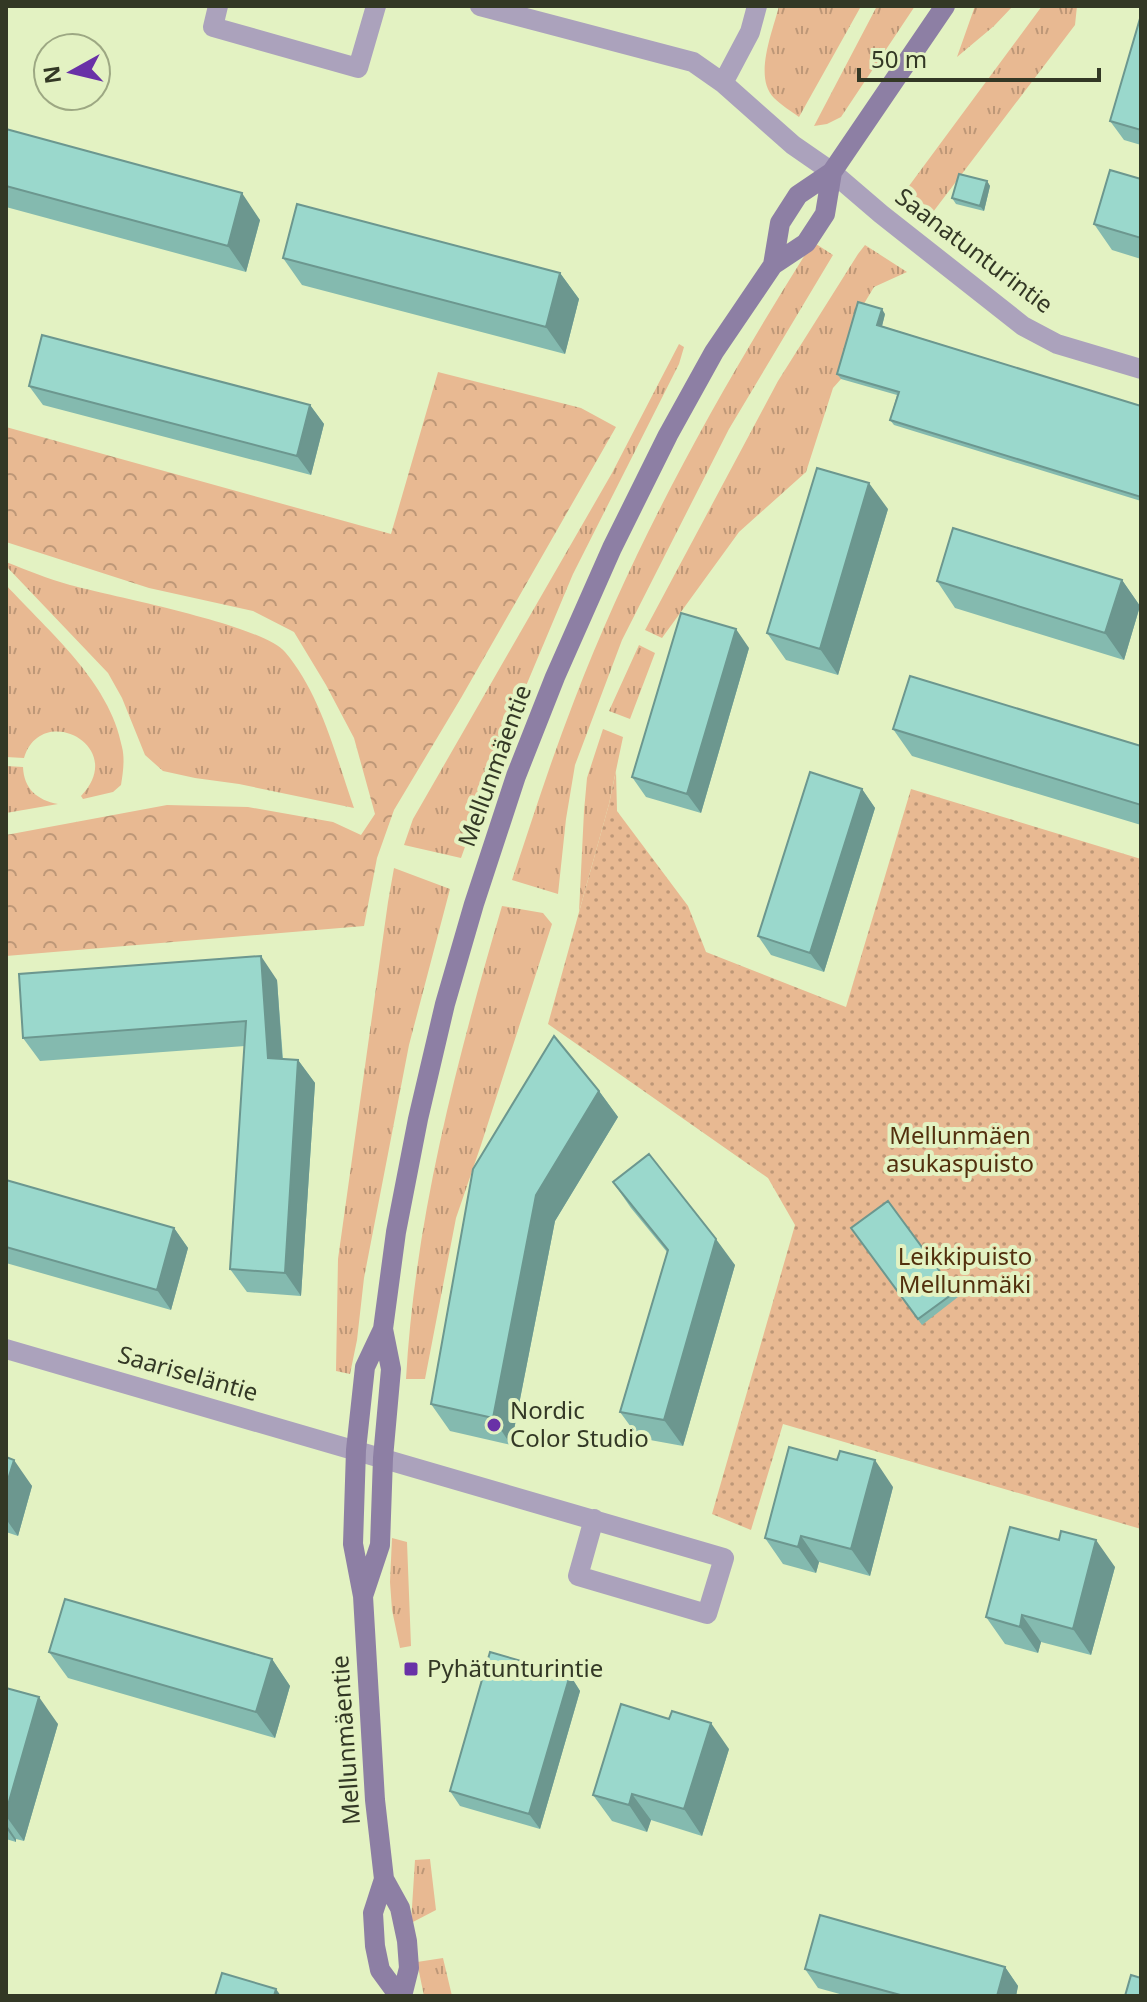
<svg xmlns="http://www.w3.org/2000/svg" width="1147" height="2002" viewBox="0 0 1147 2002" font-family="'Noto Sans',sans-serif">
<style>
.grass{fill:url(#grass-tufts)}
.forest{fill:url(#forest-crowns)}
.park{fill:url(#park-dots)}
.lines{fill:none;stroke-linecap:round;stroke-linejoin:round}
.street{stroke:#aba2bc;stroke-width:20}
.secondary{stroke:#8d7fa4;stroke-width:20}
.wall{fill:#84baaf}
.shaded-wall{fill:#6c978f}
.building{fill:#9ad8cc;stroke:#6c978f;stroke-width:2}
.poi-dot{fill:#6931a7;stroke:#e3f2c2;stroke-width:3}
.labels{text-anchor:middle;stroke-width:8;stroke-linejoin:round;paint-order:stroke}
.street-label{font-size:24px;fill:#333825;stroke:#e3f2c2}
.park-label{font-size:24px;fill:#52300e;stroke:#e3f2c2}
.poi-label{font-size:24px;fill:#333825;stroke:#e3f2c2;text-anchor:start}
</style>
<defs>
<pattern id="grass-tufts" width="24" height="20" patternUnits="userSpaceOnUse" patternTransform="scale(2)"><rect width="24" height="20" fill="#e8b992"/><path d="M3 7l-1-3M5 7V3M7 7l1-3M15 17l-1-3M17 17v-4M19 17l1-3" fill="none" stroke="#bd9777"/></pattern>
<pattern id="forest-crowns" width="20" height="18" patternUnits="userSpaceOnUse" patternTransform="scale(2)"><rect width="20" height="18" fill="#e8b992"/><path d="M2 6a3 3 0 1 1 6 0M12 15a3 3 0 1 1 6 0" fill="none" stroke="#bd9777"/></pattern>
<pattern id="park-dots" width="8" height="8" patternUnits="userSpaceOnUse" patternTransform="scale(2)"><rect width="8" height="8" fill="#e8b992"/><path d="M2 2h.1M6 6h.1" fill="none" stroke="#bd9777" stroke-width="1.8" stroke-linecap="round"/></pattern>
</defs>
<rect width="100%" height="100%" fill="#e3f2c2"/>
<path class="grass" d="M779,6H859L860,8L799,117C791,111 781,105 774,98C753,77 773,31 779,6Z
M877,6H915L841,117L827,124L814,126Z
M975,6H1013L994,26L957,57Z
M1042,6H1077L1075,25L933,212L906,190Z
M813,242L833,255L729,429L622,640L575,765L566,819L558,894L512,880C532,820 551,760 574,701C636,539 721,388 813,242Z
M865,245L907,272L874,287L862,307L841,379L833,388L806,472L739,532L662,638L645,630L778,381L858,254Z
M679,344L684,347L679,364L573,574L505,736L461,858L404,845L413,819L612,473Z
M6,562C27,570 48,579 70,585C110,596 263,625 285,652C321,694 336,757 354,808L239,784L195,778L163,771L145,755L122,698L108,673L6,566Z
M6,585C49,632 110,682 122,747C125,759 123,773 121,785L113,792L83,799L81,796C129,746 41,701 24,758L6,757Z
M639,645L655,653L630,719L609,711Z
M603,729L623,737L609,804L579,912L584,811L587,778Z
M6,766L23,767C24,789 37,800 58,804L6,813Z
M394,868L450,889L409,1045L364,1278L357,1340L350,1374L336,1371L338,1259L388,902Z
M502,906L543,913L552,924L481,1145L456,1218L425,1379H406C415,1218 457,1060 502,906Z
M392,1538L407,1542L411,1646L400,1648L392,1610L390,1582Z
M430,1859L436,1910L411,1923L415,1860Z
M443,1958L452,1996H424L417,1962Z"/>
<path class="forest" d="M438,372L581,408L616,427L461,698L394,810L377,858L364,926L6,956V835L167,805L248,807L333,822L361,835L375,814L354,738L326,685L294,632L253,611L149,588L6,542V427L391,534Z"/>
<path class="park" d="M616,771L617,811L688,906L706,952L846,1007L911,789L1141,859V1529L783,1424L751,1530L712,1514L795,1225L768,1178L548,1024L609,804Z"/>
<g class="lines">
<path class="street" d="M218,6L213,27L358,68L376,6
M480,6L693,62L723,83L793,145L832,172L881,214L1023,326L1057,344L1141,369
M723,83L750,32L757,6
M6,1349L724,1558L707,1614L578,1576L594,1519"/>
<path class="secondary" d="M773,265L780,223L798,195L832,172L945,6
M383,1329L365,1367L356,1450L353,1544L363,1596L375,1800L384,1879L400,1908L407,1941L409,1968L402,1996
M363,1596L380,1545L383,1458L391,1369L383,1329L396,1232L418,1119L445,1004L474,904L516,776L555,677L612,548L668,435L714,352L773,265L806,243L825,214L832,172
M384,1879L373,1913L375,1946L380,1970L399,1996"/>
</g>
<path class="wall" d="M1141,15V145L1124,140L1110,121Z
M6,129L260,220L246,272L6,207Z
M1141,179V259L1112,250L1094,224Z
M987,181L990,186L984,211L956,204L952,198Z
M283,258L560,273L579,299L565,354L302,285Z
M885,314L882,326L1141,406V501L894,425L890,420L897,395L841,379L837,374Z
M29,386L310,405L324,424L311,475L43,405Z
M888,509L838,675L786,660L767,633Z
M1122,580L1140,606L1124,660L955,608L937,581Z
M749,648L701,813L646,797L632,777Z
M893,729L1141,746V825L912,756Z
M862,789L875,808L824,972L771,955L758,936Z
M277,980L283,1059L298,1060L315,1083L301,1296L247,1292L230,1269L245,1046L40,1061L23,1038Z
M599,1091L618,1117L555,1221L511,1445L450,1431L431,1404Z
M6,1180L174,1228L188,1248L171,1310L6,1263Z
M613,1182L735,1265L683,1446L639,1438L620,1412L667,1252L631,1208Z
M888,1201L958,1297L922,1325L851,1228Z
M6,1457L32,1486L18,1536L6,1532Z
M893,1487L870,1576L819,1562L816,1573L783,1564L765,1538Z
M1059,1540L1115,1567L1091,1655L1041,1642L1038,1653L1005,1644L986,1617Z
M49,1652L272,1659L290,1686L275,1738L68,1678Z
M570,1675L580,1691L540,1829L460,1806L450,1791Z
M6,1688L58,1724L24,1841L16,1839V1842L6,1839Z
M729,1749L702,1836L651,1820L647,1832L612,1821L593,1795Z
M1005,1967L1018,1986L1016,1996H847L818,1988L805,1969Z"/>
<path class="shaded-wall" d="M987,181L990,186L984,211L980,206Z
M242,193L260,220L246,272L228,246Z
M560,273L579,299L565,354L546,327Z
M882,309L885,314L881,330L877,325Z
M310,405L324,424L311,475L297,456Z
M869,483L888,509L838,675L820,649Z
M1122,580L1140,606L1124,660L1105,633Z
M736,629L749,648L701,813L687,794Z
M862,789L875,808L824,972L810,953Z
M261,956L277,980L284,1082L268,1058Z
M298,1060L315,1083L301,1296L285,1273Z
M599,1091L618,1117L555,1221L511,1445L493,1418L536,1195Z
M174,1228L188,1248L171,1310L157,1290Z
M716,1239L735,1265L683,1446L664,1420Z
M14,1460L32,1486L18,1536L6,1519V1486Z
M875,1460L893,1487L870,1576L851,1549Z
M801,1536L819,1562L816,1573L798,1547Z
M1096,1540L1115,1567L1091,1655L1073,1629Z
M1022,1615L1041,1642L1038,1653L1020,1627Z
M272,1659L290,1686L275,1738L256,1712Z
M570,1675L580,1691L540,1829L529,1814Z
M39,1697L58,1724L24,1841L6,1816V1812Z
M711,1723L729,1749L702,1836L684,1809Z
M632,1794L651,1820L647,1832L629,1805Z
M6,1824L16,1839V1842L6,1828Z
M1005,1967L1018,1986L1016,1996H997Z
M276,1989L281,1996H274Z"/>
<path class="building" d="M1141,15V130L1110,121Z
M6,129L242,193L228,246L6,186Z
M1110,170L1141,179V238L1094,224Z
M959,174L987,181L980,206L952,198Z
M297,204L560,273L546,327L283,258Z
M858,302L882,309L877,325L1141,406V497L890,420L899,392L837,374Z
M42,335L310,405L297,456L29,386Z
M817,468L869,483L820,649L767,633Z
M953,528L1122,580L1105,633L937,581Z
M681,613L736,629L687,794L632,777Z
M910,676L1141,746V805L893,729Z
M810,772L862,789L810,953L758,936Z
M261,956L268,1058L298,1060L285,1273L230,1269L246,1021L23,1038L19,974Z
M554,1036L599,1091L536,1195L493,1418L431,1404L473,1169Z
M649,1154L716,1239L664,1420L620,1412L668,1250L613,1182Z
M6,1180L174,1228L157,1290L6,1247Z
M888,1201L955,1292L918,1319L851,1228Z
M789,1447L837,1460L840,1451L875,1460L851,1549L801,1536L798,1547L765,1538Z
M6,1457L14,1460L6,1486Z
M1010,1527L1059,1540L1061,1531L1096,1540L1073,1629L1022,1615L1020,1627L986,1617Z
M65,1599L272,1659L256,1712L49,1652Z
M490,1652L570,1675L529,1814L450,1791Z
M6,1688L39,1697L6,1812Z
M621,1704L669,1719L672,1711L711,1723L684,1809L632,1794L629,1805L593,1795Z
M820,1915L1005,1967L997,1996H904L805,1969Z
M222,1973L276,1989L274,1996H215Z
M1131,1975L1141,1978V1996H1125Z"/>
<g class="poi-dot">
<circle cx="494" cy="1425" r="8"/>
<rect x="403" y="1661" width="16" height="16" rx="4"/>
</g>
<g class="labels">
<g class="street-label">
<text transform="translate(974 251) rotate(37)" y="8">Saanatunturintie</text>
<text transform="translate(495 766) rotate(-70)" y="8">Mellunmäentie</text>
<text transform="translate(188 1374) rotate(16)" y="8">Saariseläntie</text>
<text transform="translate(346 1740) rotate(-94)" y="8">Mellunmäentie</text>
</g>
<g class="park-label">
<text x="960" y="1144">Mellunmäen<tspan x="960" dy="28">asukaspuisto</tspan></text>
<text x="965" y="1265">Leikkipuisto<tspan x="965" dy="28">Mellunmäki</tspan></text>
</g>
<g class="poi-label">
<text x="510" y="1419">Nordic<tspan x="510" dy="28">Color Studio</tspan></text>
<text x="427" y="1677">Pyhätunturintie</text>
</g>
</g>
<rect width="1147" height="2002" fill="none" stroke="#333825" stroke-width="16"/>
<g transform="translate(72 72) rotate(262)"><circle r="38" fill="#e3f2c2" stroke="#9da883" stroke-width="2"/>
<path d="M0-6L14 30L0 20L-14 30Z" fill="#6931a7"/>
<text y="-12" font-size="22" font-weight="bold" text-anchor="middle" fill="#333825">N</text>
</g>
<path d="M859 68v12h240v-12" fill="none" stroke="#333825" stroke-width="4"/>
<text x="871" y="68" font-size="24" fill="#333825" stroke="#e3f2c2" stroke-width="6" paint-order="stroke">50 m</text>
</svg>
